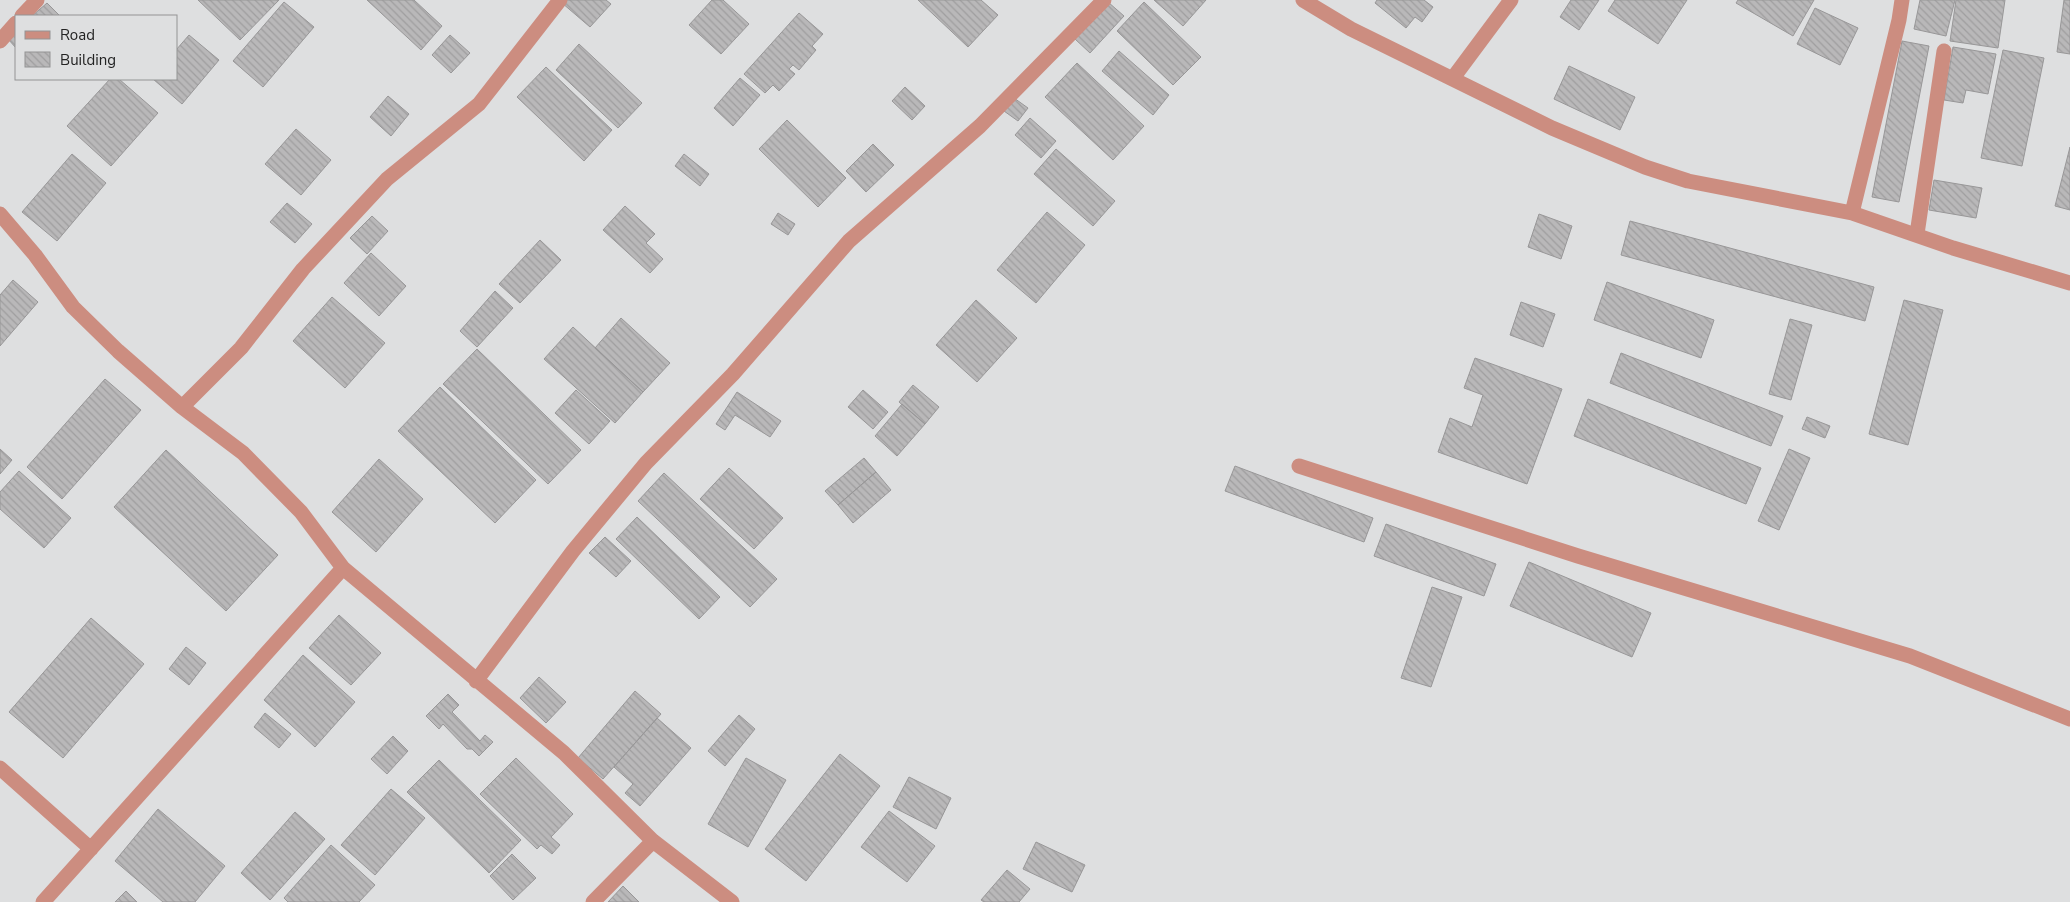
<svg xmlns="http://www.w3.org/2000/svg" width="2070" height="902" viewBox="0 0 2070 902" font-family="'Nunito Sans',sans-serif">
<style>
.building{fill:url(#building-back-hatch);stroke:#989798}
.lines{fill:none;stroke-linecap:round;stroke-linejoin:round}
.lane{stroke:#cc8d80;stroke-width:15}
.street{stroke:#cc8d80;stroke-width:15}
</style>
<defs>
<pattern id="building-back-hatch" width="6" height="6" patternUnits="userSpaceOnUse" patternTransform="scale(1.25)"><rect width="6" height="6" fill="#b9b8b9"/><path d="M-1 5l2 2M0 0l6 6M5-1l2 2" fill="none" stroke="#9f9e9f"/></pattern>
</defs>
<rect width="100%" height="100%" fill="#dedfe0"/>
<path class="building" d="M198,0H279L240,40Z
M367,0H414L442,26L421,50Z
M565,0H606L611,4L590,27L562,3Z
M712,0H723L749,24L721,54L689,25Z
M918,0H981L998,15L968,47Z
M1154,0H1206L1183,26Z
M1377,0H1424L1433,7L1422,22L1415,17L1406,28L1375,3Z
M1571,0H1599L1579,30L1560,17Z
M1615,0H1687L1658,44L1608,11Z
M1738,0H1814L1793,36L1736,3Z
M1920,0H1955L1946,36L1914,29Z
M1956,0H2005L1998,48L1950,41Z
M2064,0H2070V54L2057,52Z
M284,2L314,27L263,87L233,61Z
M1108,2L1124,16L1090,53L1075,39Z
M1144,2L1201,57L1173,85L1117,31Z
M47,3L60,16H32Z
M1815,8L1858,28L1840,65L1797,44Z
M799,13L823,34L812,46L816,50L799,70L793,65L789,69L795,74L779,91L773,85L765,93L744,74Z
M16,32V48L8,39Z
M189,35L219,60L182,104L153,79H176V50Z
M450,35L470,53L451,73L432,55Z
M1902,41L1929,46L1899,202L1872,197Z
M579,44L642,103L618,128L556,70Z
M1953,47L1996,54L1988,94L1966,90L1963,103L1944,100Z
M2003,50L2044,58L2022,166L1981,158Z
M1119,51L1169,95L1153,115L1102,71Z
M1077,63L1144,126L1113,160L1045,97Z
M1569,66L1635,97L1620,130L1554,99Z
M546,67L612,130L584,161L517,97Z
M740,78L760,95L733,126L714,108Z
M110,79H119L158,113L111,166L67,126Z
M905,87L925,106L912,120L892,101Z
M388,96L409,114L391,136L370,117Z
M1014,98L1028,108L1018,121L1004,111Z
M1030,118L1056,141L1041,158L1015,135Z
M787,120L846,178L818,207L759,149Z
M296,129L331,160L301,195L265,164Z
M873,144L894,165L866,192L846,171Z
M2070,147V210L2055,206Z
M1056,149L1115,201L1093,226L1034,174Z
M72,154L106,183L57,241L22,212Z
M684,154L709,174L700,186L675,166Z
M1934,180L1982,188L1976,218L1929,210Z
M287,203L312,224L295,243L270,222Z
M625,206L655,234L646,243L663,259L650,273L603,230Z
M1047,212L1085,245L1036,303L997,270Z
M778,213L795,224L788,235L771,224Z
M1539,214L1572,226L1561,259L1528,247Z
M372,216L388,231L367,254L350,238Z
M1630,221L1874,287L1865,321L1621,255Z
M540,240L561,260L520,303L499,284Z
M371,253L406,286L379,316L344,283Z
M13,280L38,302L0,346V295Z
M1607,282L1714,320L1701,358L1594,320Z
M495,291L513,308L477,347L460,331Z
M332,297L385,343L345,388L293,341Z
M976,300L1017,338L977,382L936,345Z
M1904,300L1943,310L1908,445L1869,434Z
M1521,302L1555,314L1543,347L1510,335Z
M621,318L670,363L643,392L595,348Z
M1790,319L1812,325L1791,400L1769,394Z
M573,327L643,392L615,423L544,359Z
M477,349L581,450L548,484L443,384Z
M1621,353L1783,416L1771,446L1610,383Z
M1475,358L1562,389L1527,484L1438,452L1450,418L1472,427L1483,395L1464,388Z
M105,379L141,410L62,499L27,467Z
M913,385L939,407L925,424L899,402Z
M440,387L536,480L495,523L398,431Z
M576,390L610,421L589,444L555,413Z
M863,390L888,412L873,429L848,407Z
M737,392L781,421L770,437L735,415L725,430L716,424Z
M1588,399L1761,468L1746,504L1574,436Z
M902,404L925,424L897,456L875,436Z
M1807,417L1830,426L1825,438L1802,429Z
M0,449L12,460L0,474Z
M1789,449L1810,458L1779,530L1758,521Z
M166,450L278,555L226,611L114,507Z
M864,458L876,472L838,505L825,491Z
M379,459L423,499L376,552L332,512Z
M1235,466L1373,518L1364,542L1225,491Z
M729,468L783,518L754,549L700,499Z
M19,471L71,518L44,548L0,509V492Z
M876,472L891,490L853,523L838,505Z
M664,473L777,579L750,607L638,501Z
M637,517L720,597L699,619L616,539Z
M1386,524L1496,564L1484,596L1374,556Z
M605,537L631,561L616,577L589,553Z
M1529,562L1651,613L1632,657L1510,606Z
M1432,587L1462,597L1431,687L1401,678Z
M339,615L381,653L351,685L309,648Z
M91,618L144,664L63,758L9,712Z
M186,647L206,663L189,685L169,669Z
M303,655L355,702L315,747L264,700Z
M539,677L566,702L546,723L520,698Z
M635,691L661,714L603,779L578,758Z
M448,694L459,705L452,712L480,741L485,735L493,742L479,756L472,749H467L443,724L439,729L426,716Z
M265,713L291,734L279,748L254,727Z
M739,715L755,729L725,766L708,751Z
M657,718L691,748L640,806L625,793L633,784L614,767Z
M393,736L408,751L387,774L371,759Z
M840,754L880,786L806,881L765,849Z
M516,758L573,814L551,837L560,845L552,854L541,845L537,849L480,794Z
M746,758L786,780L748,847L708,824Z
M439,760L521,840L489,873L407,792Z
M909,777L951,798L936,829L893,807Z
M391,789L425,818L375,875L341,845Z
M158,809L225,866L195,902H163L115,861Z
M889,811L935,846L907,882L861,847Z
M295,812L325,839L270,900L241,873Z
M1036,842L1085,865L1072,892L1023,869Z
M331,845L375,885L359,902H288L284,898Z
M512,854L536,878L513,900L490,876Z
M1007,870L1030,889L1019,902H984L981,900Z
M623,886L639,902H608Z
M126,891L137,902H115Z"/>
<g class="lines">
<path class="lane" d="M1917,234L1944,51
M1299,466L1578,556L1910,656L2070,719"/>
<path class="street" d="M1303,0L1351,29L1552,128L1645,167L1688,181L1852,213L1953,248L2070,283
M22,16L37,0
M0,41L16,23
M1453,78L1511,0
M1852,213L1899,20L1902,0
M0,214L35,255L73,307L118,351L182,407L243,453L301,512L343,568L564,753L653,841L732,902
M182,407L241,348L303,269L387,179L479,104L560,0
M476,681L573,551L646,463L733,374L849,241L980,126L1104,0
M0,768L91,849
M43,902L343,568
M593,902L653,841"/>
</g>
<rect x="15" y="15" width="162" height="65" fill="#dedfe0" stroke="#939494"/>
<rect x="25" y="31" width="25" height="8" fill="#cc8d80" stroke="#939494"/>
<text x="60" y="40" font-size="15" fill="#232323">Road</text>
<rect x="25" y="52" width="25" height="15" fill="url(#building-back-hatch)" stroke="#939494"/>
<text x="60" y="65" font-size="15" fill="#232323">Building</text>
</svg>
